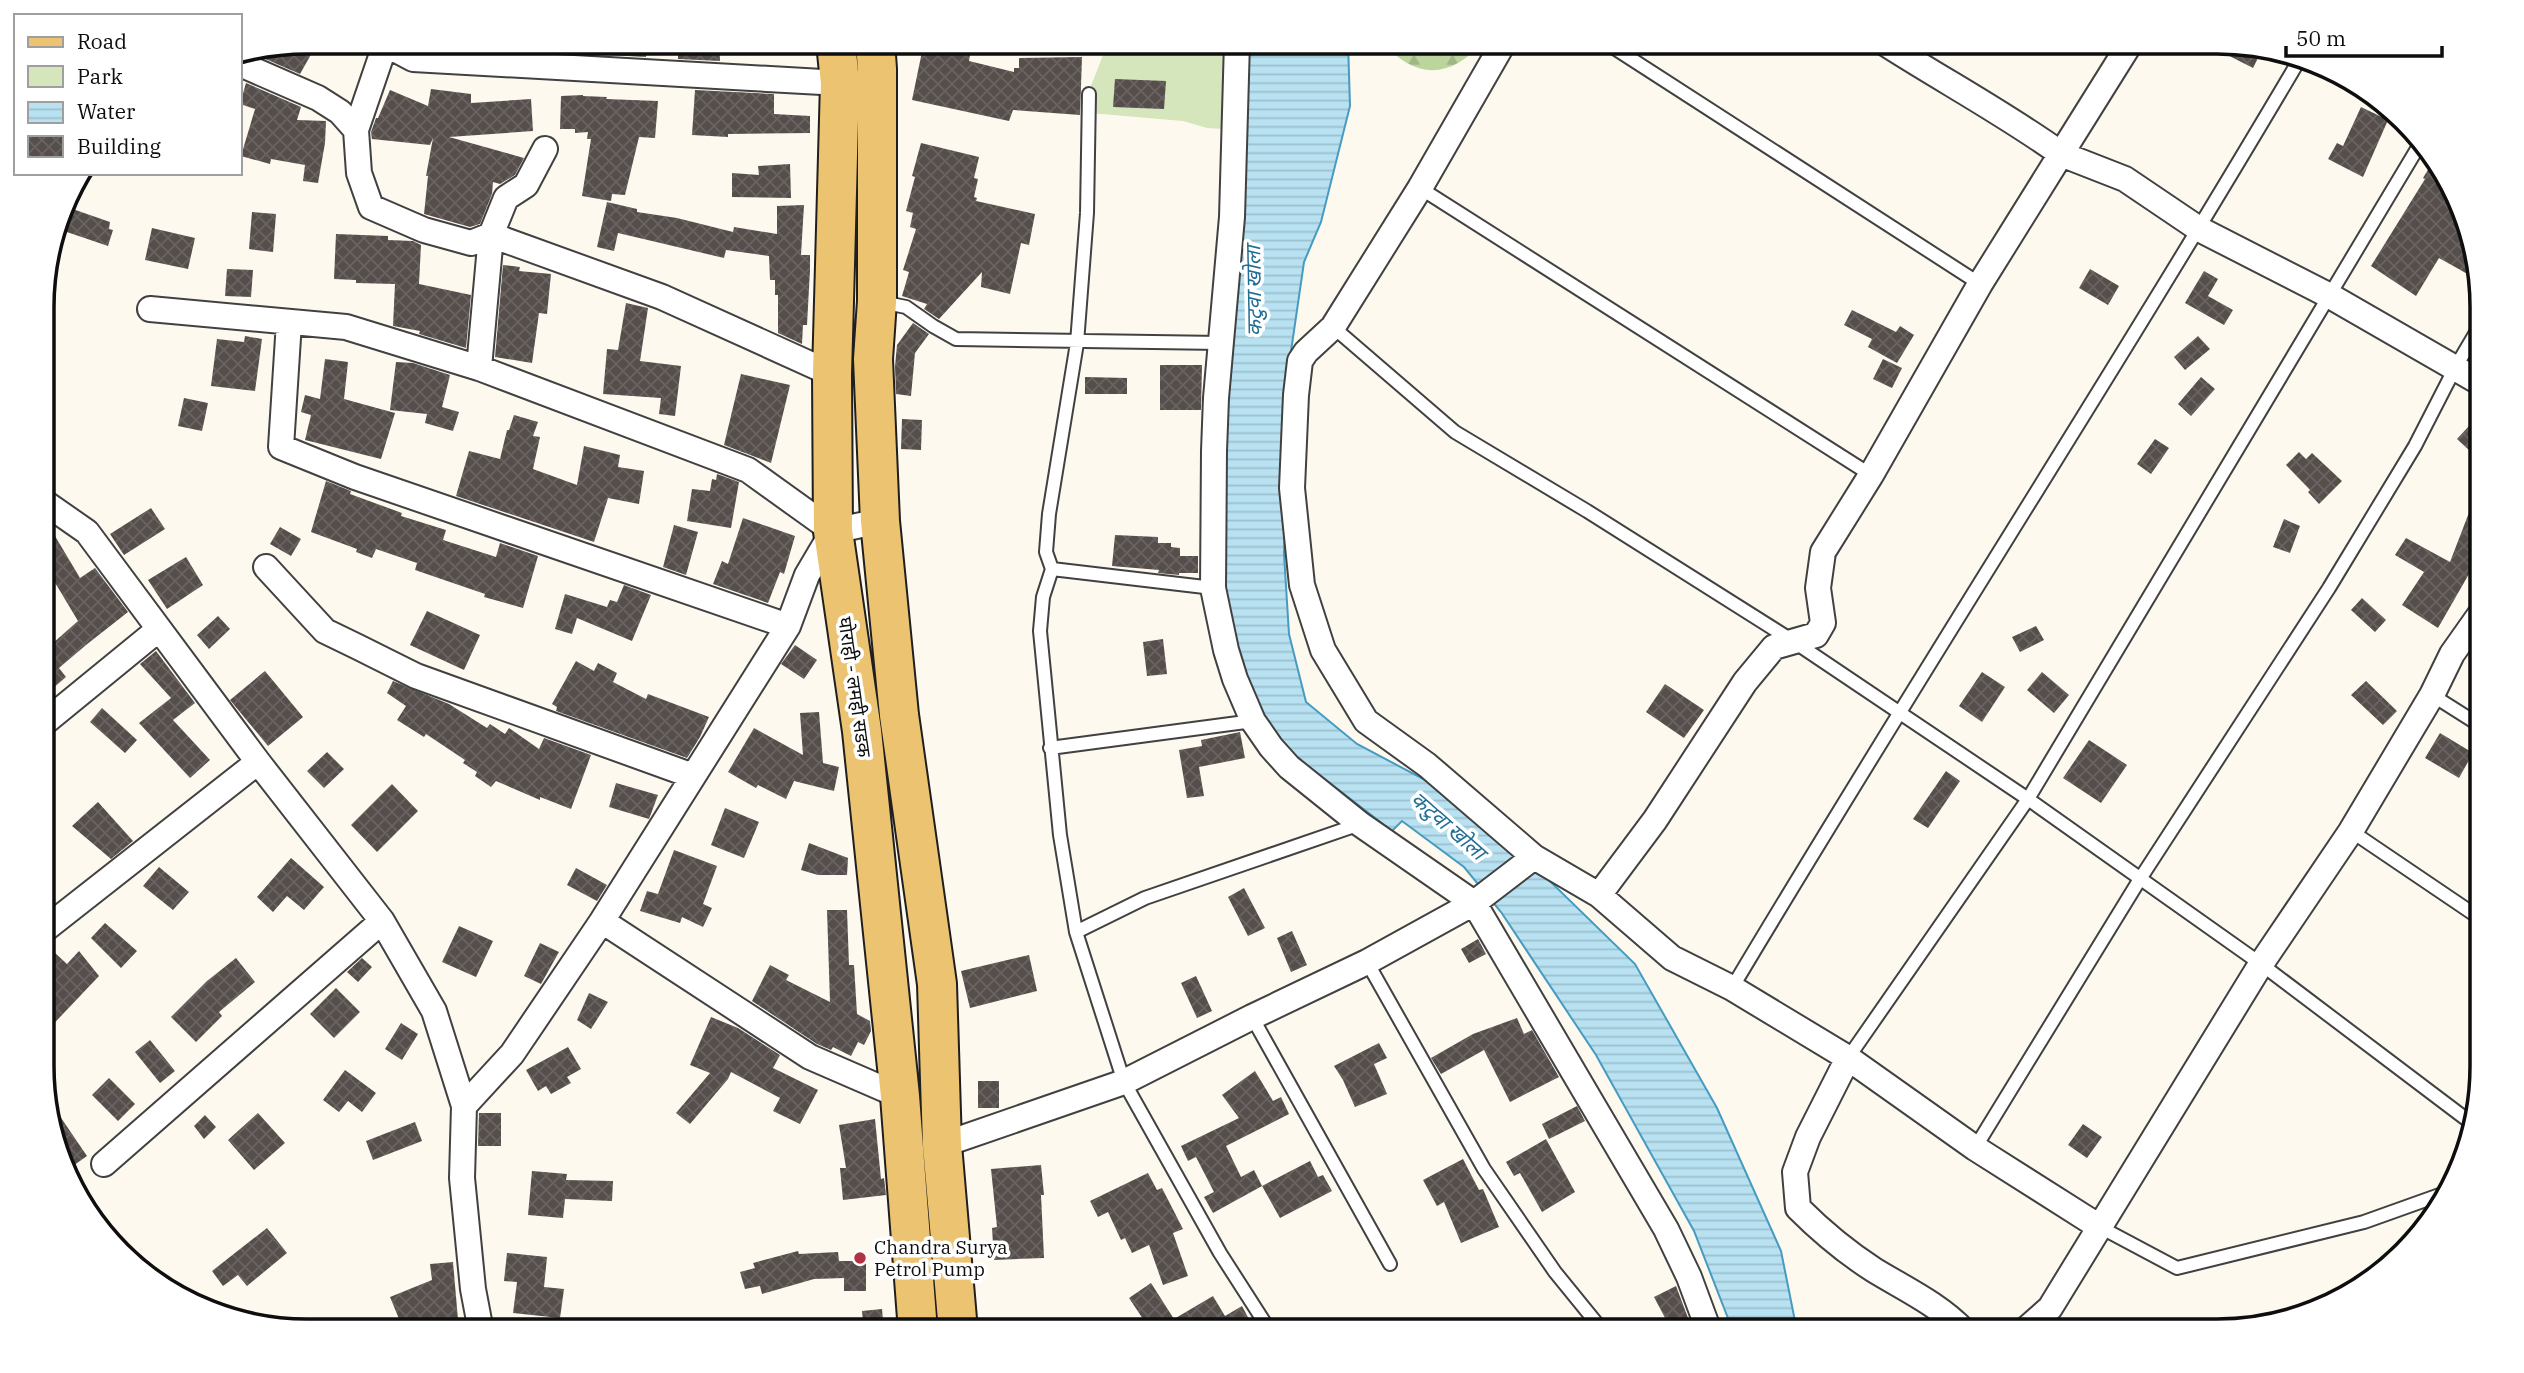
<svg xmlns="http://www.w3.org/2000/svg" width="2524" height="1373" viewBox="0 0 2524 1373" font-family="'IBM Plex Serif','Noto Sans Devanagari',serif">
<style>
.green{fill:#d5e5bc}
.forest{fill:url(#forest-firs)}
.water{fill:url(#water-rules);stroke:#469bc1;stroke-width:2}
.building{fill:url(#building-cross-hatch)}
.lines{fill:none;stroke-linecap:round;stroke-linejoin:round}
.lane-casing{stroke:#414141;stroke-width:16}
.street-casing{stroke:#414141;stroke-width:28}
.primary-casing{stroke:#1f1f1f;stroke-width:42}
.lane{stroke:#fff;stroke-width:12}
.street{stroke:#fff;stroke-width:24}
.primary{stroke:#ecc371;stroke-width:38}
.poi-dot{fill:#b13244;stroke:#fff;stroke-width:2.5}
.labels{text-anchor:middle;stroke-width:7;stroke-linejoin:round;paint-order:stroke}
.street-label{font-size:19px;fill:#0e0e0e;stroke:#fff}
.poi-label{font-size:19px;fill:#0e0e0e;stroke:#fff;text-anchor:start}
.water-label{font-size:21px;font-style:italic;fill:#226d94;stroke:#fff}
.rim{fill:none;stroke:#0e0e0e;stroke-width:3.5}
</style>
<defs>
<pattern id="forest-firs" width="22" height="20" patternUnits="userSpaceOnUse" patternTransform="scale(1.75)"><rect width="22" height="20" fill="#bbd59c"/><path d="M5 1l3.5 6h-7zM16 11l3.5 6h-7z" fill="#a0b685"/></pattern>
<pattern id="water-rules" width="6" height="5" patternUnits="userSpaceOnUse" patternTransform="scale(1.75)"><rect width="6" height="5" fill="#b8e1f1"/><path d="M0 2.5h6" fill="none" stroke="#9dc0cd"/></pattern>
<pattern id="building-cross-hatch" width="8" height="8" patternUnits="userSpaceOnUse" patternTransform="scale(1.75)"><rect width="8" height="8" fill="#554e4b"/><path d="M0 0l8 8M0 8l8-8" fill="none" stroke="#696361"/></pattern>
</defs>
<rect width="100%" height="100%" fill="#fef9ef"/>
<path class="green" d="M1101,42H1226C1222,71 1226,100 1225,129L1207,128L1183,121L1090,113L1091,86L1103,55Z"/>
<path class="forest" d="M1382,42H1483C1450,79 1416,80 1382,42Z"/>
<path class="water" d="M1247,42H1348L1350,106L1321,222L1304,262L1290,358L1284,554L1289,634L1306,702L1357,744L1431,783L1521,853L1635,964L1717,1108L1781,1251L1797,1331H1733L1694,1231L1596,1055L1501,912L1464,867L1402,821L1392,831L1284,748L1252,699L1224,600L1218,499L1232,361L1237,183Z"/>
<path class="building" d="M307,42H318L300,74L263,58L267,50Z
M445,42H515L514,50L445,46Z
M569,42H647L646,57L569,53Z
M678,42H719L720,61L678,59Z
M924,42H972L969,61L1014,72V68H1019V58L1082,57L1080,115L1013,110L1009,121L912,100Z
M2202,42H2217L2263,48L2253,68Z
M1115,79L1166,81L1164,109L1113,107Z
M246,83L301,107L297,120L326,121L325,143L318,183L303,181L305,165L271,159L270,164L241,156L255,109L240,104Z
M431,89L471,94V103L531,99L533,131L449,137L524,158L515,175L500,184L493,182L492,194L480,224L470,227L424,214L428,176H426L433,138L430,145L372,139L371,132L376,118H378L390,90L428,106Z
M695,90L774,94V114L810,116V133L728,134V137L692,135Z
M583,95V96L607,97L606,99L658,101L655,138L639,137L625,195L612,194L611,201L582,196L591,139H587L588,132L575,133V129H560L561,96Z
M2361,107L2388,120L2363,177L2328,159L2337,143L2343,146Z
M921,143L979,157L974,178L978,179L974,197L977,198L976,201L1035,214L1029,245L1021,243L1010,294L981,287L982,272L939,319L924,309L927,304L902,296L909,272L903,270L916,229L910,227L913,213L906,211L915,177L912,176Z
M2435,158L2468,222L2480,281L2439,258L2416,296L2371,266L2425,179L2423,178Z
M790,164L791,198L732,197V173L759,175L758,166Z
M607,202L637,209V212L677,218L733,232L734,227L777,234V206L804,205L801,255H810V270L807,325H803L802,344L778,333V295H775V280H770L769,256L726,250L724,258L618,233L614,251L597,247Z
M64,206L110,222L109,229L113,230L108,246L58,229Z
M252,212L276,214L273,252L249,249Z
M152,228L195,238L188,269L145,260Z
M336,234L388,236V240L413,241L421,245L419,284L471,295L466,348L419,334L420,331L393,326L395,284L356,283V280L334,279Z
M503,265L520,267L519,271L551,274L547,314L539,313L532,363L495,357Z
M227,269L253,270L251,297L225,296Z
M2090,269L2119,286L2108,305L2079,288Z
M2204,271L2218,279L2208,296L2233,310L2224,325L2185,303Z
M626,303L648,308L640,361L681,366L675,416L659,414L661,398L603,394L607,349L618,350Z
M1852,310L1896,332L1900,326L1914,335L1897,363L1868,347L1872,339L1844,325Z
M913,323L929,334L915,353L911,396L896,394L895,366L897,345Z
M245,336L262,339L255,391L211,386L217,339L244,342Z
M2198,336L2210,349L2185,370L2174,357Z
M325,359L348,362L344,399L395,413L381,459L305,440L311,415L301,412L305,395L320,399Z
M1883,359L1902,368L1892,388L1873,379Z
M396,362L413,363L450,375L442,407L459,412L453,431L425,423L427,414L390,410Z
M1160,365H1202L1201,410H1160Z
M741,374L790,385L771,463L724,445Z
M1085,377L1127,378V394H1085Z
M2201,377L2215,389L2191,416L2178,404Z
M184,398L208,403L202,431L178,426Z
M2481,413V439L2470,451L2457,439Z
M514,415L538,422L533,436L540,437L533,469L577,485L584,446L620,455L618,467L644,471L639,504L608,498L594,542L456,496L469,451L500,459L507,430H509Z
M902,419L922,420L921,450L901,449Z
M2155,439L2169,448L2151,474L2137,464Z
M2299,452L2306,459L2312,453L2342,481L2319,504L2308,492L2310,490L2286,465Z
M717,474L739,482L731,528L687,521L692,489L710,491L712,479L716,480Z
M326,481L351,491L350,494L402,513L401,516L446,530L443,540L496,557L500,543L538,556L523,608L484,597L485,594L415,570L417,563L376,549L372,558L356,552L357,549L311,532Z
M2480,484H2481V553L2438,628L2402,605L2424,572L2395,555L2406,538L2450,562Z
M151,508L165,529L124,555L110,534Z
M743,518L795,536L784,574L780,572L768,603L713,584L722,561L728,564Z
M2284,519L2300,526L2290,553L2273,547Z
M674,525L698,532L686,575L663,567Z
M280,527L301,539L291,556L270,544Z
M1115,535L1158,537V543H1171V547L1180,548V556H1198V573H1179V575L1158,573L1159,570L1112,566Z
M55,536L80,578L95,568L128,612L86,645L59,668L66,677L52,689L44,682V651L78,621L48,571H44V548Z
M186,557L203,585L167,609L148,580Z
M624,585L651,595L632,641L577,618L572,634L555,629L565,594L607,607L610,600L617,602Z
M2362,598L2386,620L2375,632L2351,610Z
M427,611L480,635L464,670L410,645Z
M218,616L230,629L209,649L197,635Z
M2036,626L2044,640L2020,652L2012,637Z
M1163,639L1167,674L1147,676L1143,642Z
M795,645L817,660L804,679L781,664Z
M156,651L195,703L173,720L210,760L190,778L139,723L171,698L140,664Z
M576,661L594,671L598,663L617,673L613,682L646,699L648,694L709,717L700,737L687,758L556,711L557,707L552,704Z
M265,671L303,717L268,746L230,700Z
M1982,672L2005,687L1982,722L1959,706Z
M2042,672L2069,695L2054,713L2027,690Z
M393,681L449,704L487,728L490,724L505,734L509,728L539,749L544,738L591,755L571,809L540,797V800L496,781L491,787L475,776L477,772L463,763L465,760L426,734L424,737L397,720L406,706L387,693Z
M2366,681L2397,711L2383,725L2351,695Z
M1665,684L1704,710L1684,738L1646,712Z
M102,708L137,740L125,753L90,722Z
M819,712L823,763L839,767L834,791L794,781L786,799L758,785L756,788L728,772L754,728L803,755L800,713Z
M1240,732L1245,758L1199,767L1204,796L1187,798L1179,750L1202,746L1201,740Z
M2440,733L2473,753L2459,778L2425,758Z
M2089,740L2127,765L2101,803L2063,778Z
M327,752L344,769L324,788L307,771Z
M1946,771L1960,781L1928,828L1913,819Z
M616,783L658,795L649,819L609,807Z
M392,784L418,811L377,852L351,825Z
M98,802L133,841L111,859L72,826Z
M725,808L759,822L744,858L711,845Z
M809,843L848,858L847,875H818L801,870Z
M674,850L717,866L703,904L712,908L703,927L682,917L680,923L640,911L647,891L658,894Z
M291,858L324,887L304,910L287,896L273,912L257,897Z
M159,867L189,892L173,910L143,886Z
M576,868L607,885L597,901L567,885Z
M1244,888L1265,928L1248,936L1228,897Z
M827,910H847L849,965H854L857,1014L870,1021L871,1031L864,1045L858,1042L851,1056L833,1047L831,1050L817,1044L752,1001L770,965L789,975L786,980L830,1002Z
M105,923L137,951L121,968L91,938Z
M459,926L493,941L476,977L442,962Z
M1292,931L1307,965L1291,972L1277,938Z
M1478,939L1486,954L1469,963L1461,949Z
M540,943L559,952L541,984L524,976Z
M53,951L67,964L79,951L99,976L44,1034V960Z
M1029,955L1037,991L970,1008L961,971Z
M236,958L255,982L219,1012L222,1016L196,1042L171,1017L207,981Z
M362,958L372,967L358,982L347,972Z
M1196,976L1212,1011L1197,1018L1181,983Z
M336,988L360,1012L334,1038L310,1014Z
M589,993L608,1002L591,1029L577,1020Z
M711,1017L738,1028L780,1055L773,1068L818,1090L800,1124L773,1111L780,1098L731,1072L728,1079L690,1124L676,1113L710,1073L690,1065Z
M1517,1018L1524,1034L1532,1030L1559,1077L1510,1102L1484,1050L1441,1074L1431,1058L1473,1034Z
M401,1023L418,1034L402,1060L385,1049Z
M150,1040L175,1071L160,1083L135,1052Z
M1379,1043L1387,1058L1374,1064L1387,1094L1355,1107L1343,1080L1334,1066Z
M568,1047L581,1069L567,1077L571,1083L551,1094L546,1086L538,1091L526,1070Z
M345,1070L376,1093L362,1112L348,1101L339,1112L323,1100Z
M1255,1071L1273,1101L1281,1097L1289,1114L1226,1146L1241,1177L1254,1170L1262,1186L1213,1213L1204,1197L1214,1192L1196,1157L1188,1161L1181,1146L1239,1118L1222,1095Z
M109,1078L135,1104L118,1121L92,1095Z
M978,1081H999V1108H978Z
M53,1106L87,1156L70,1168L48,1109Z
M1577,1106L1585,1121L1549,1139L1542,1124Z
M258,1113L285,1143L254,1170L228,1140Z
M479,1113H501V1146H478Z
M205,1115L216,1127L204,1139L194,1126Z
M875,1119L881,1179L884,1178L886,1195L843,1200L840,1168H846L839,1125Z
M415,1122L422,1141L373,1160L366,1141Z
M2083,1124L2102,1137L2087,1158L2068,1145Z
M1546,1139L1575,1192L1542,1212L1520,1173L1514,1176L1506,1162Z
M1463,1159L1479,1190L1483,1189L1499,1227L1461,1243L1444,1202L1437,1206L1423,1180Z
M1310,1161L1318,1177L1323,1175L1332,1191L1280,1218L1262,1186Z
M1041,1165L1044,1195H1041L1044,1258L994,1260L992,1228L997,1227L991,1169Z
M532,1171L567,1174L566,1180L613,1181L612,1201L565,1199L563,1218L528,1215Z
M1148,1173L1157,1190L1162,1188L1183,1229L1173,1233L1188,1276L1163,1285L1149,1245L1132,1253L1125,1238L1121,1240L1108,1212L1098,1217L1090,1201Z
M267,1228L287,1253L247,1286L238,1275L223,1286L212,1271Z
M798,1251L799,1254L838,1252L839,1261H866V1291H844V1278L814,1279L762,1294L760,1286L745,1289L740,1272L755,1268L753,1263Z
M507,1253L547,1257L544,1287L564,1289L560,1318L513,1313L517,1282L504,1281Z
M453,1262L459,1331H404L390,1297L432,1280L430,1264Z
M1151,1283L1174,1319L1213,1296L1225,1316L1242,1306L1250,1321L1234,1331H1151L1129,1298Z
M1676,1286L1693,1331H1672L1654,1297Z
M882,1309L884,1331H864L862,1311Z"/>
<g class="lines">
<defs>
<path id="lane" d="M1605,42L1980,284
M1089,94L1087,213L1077,343L1049,514L1046,552L1052,569L1043,597L1040,631L1060,835L1076,932L1124,1082L1220,1253L1270,1331
M1420,188L1871,475
M881,302L906,307L933,326L956,339L1221,343
M1333,327L1455,432L1587,511L1793,641L2028,799L2261,964L2470,1122
M1052,569L1213,588
M2432,695L2481,726
M1050,748L1253,721
M2351,831L2481,919
M1076,932L1145,898L1360,824
M1367,962L1484,1169L1555,1272L1603,1331
M1732,988C1918,676 2116,371 2301,57
M1252,1017L1390,1264
M1848,1058L2028,799L2420,144
M1975,1148L2140,879L2329,588L2415,446L2455,368L2481,324
M2098,1226L2177,1268L2364,1222L2448,1192"/>
<path id="street" d="M381,42L413,59L840,83
M1237,42L1232,217L1216,398L1214,451L1213,588L1226,650L1235,679L1253,721L1271,747L1289,767L1360,824L1474,903L1666,1229L1689,1277L1709,1331
M1504,42L1420,188L1333,327L1306,352L1300,361L1296,395L1292,488L1302,585L1323,650L1366,721L1427,765L1534,857L1599,895L1672,958L1732,988L1848,1058L1975,1148L2098,1226
M2131,42L2061,154L2125,179L2199,229L2330,296L2481,383
M240,64L318,98L340,112L356,130L359,173L371,207L424,230L471,243L491,235L662,297L832,374
M356,130L385,45
M150,309L346,327L479,368L748,470L833,531
M289,322L281,447L355,477L788,626
M479,368L491,235L506,198L526,185L545,149
M44,502L87,532L258,762L382,921L434,1011L464,1106L462,1178L473,1289L481,1331
M266,567L325,631L358,647L416,676L693,776
M44,723L159,629
M1599,895L1655,820L1745,682L1774,647L1816,635L1823,623L1818,588L1823,552L1871,475L1980,284L2061,154C2004,113 1942,80 1883,42
M602,921L810,1057L900,1096
M44,930L258,762
M1848,1058L1808,1137L1795,1172L1798,1208C1821,1231 1846,1252 1874,1270C1905,1289 1938,1304 1964,1331
M464,1106L512,1054L602,921L788,626L807,575L833,531L880,521
M942,1145L1124,1082L1252,1017L1367,962L1474,903L1534,857
M104,1164L382,921
M2024,1331L2050,1308L2261,964L2351,831L2432,695L2452,654L2481,613"/>
<path id="primary" d="M836,42L840,83L832,374L833,531L862,731L900,1096L918,1331
M875,42L877,69V301L873,359L880,521L899,715L937,984L942,1145L958,1331"/>
</defs>
<use href="#lane" class="lane-casing"/>
<use href="#street" class="street-casing"/>
<use href="#primary" class="primary-casing"/>
<use href="#lane" class="lane"/>
<use href="#street" class="street"/>
<use href="#primary" class="primary"/>
</g>
<circle class="poi-dot" cx="860" cy="1258" r="7"/>
<g class="labels">
<g class="street-label">
<text transform="translate(855 687) rotate(82)" y="7">घोराही - लमही सडक</text>
</g>
<g class="poi-label">
<text x="874" y="1254">Chandra Surya<tspan x="874" dy="22">Petrol Pump</tspan></text>
</g>
<g class="water-label">
<text transform="translate(1254 291) rotate(-91)" y="7">कटुवा खोला</text>
<text transform="translate(1448 826) rotate(41)" y="7">कटुवा खोला</text>
</g>
</g>
<path d="M0 0H2524V1373H0ZM307 54H2217A253 253 0 0 1 2470 307V1066A253 253 0 0 1 2217 1319H307A253 253 0 0 1 54 1066V307A253 253 0 0 1 307 54Z" fill="#fff" fill-rule="evenodd"/>
<path class="rim" d="M307 54H2217A253 253 0 0 1 2470 307V1066A253 253 0 0 1 2217 1319H307A253 253 0 0 1 54 1066V307A253 253 0 0 1 307 54Z"/>
<rect x="14" y="14" width="228" height="161" fill="#ffffff" stroke="#9f9f9f" stroke-width="2"/>
<rect x="28" y="37" width="35" height="10" fill="#ecc371" stroke="#9f9f9f" stroke-width="2"/>
<text x="77" y="49" font-size="21" fill="#0e0e0e">Road</text>
<rect x="28" y="66" width="35" height="21" fill="#d5e5bc" stroke="#9f9f9f" stroke-width="2"/>
<text x="77" y="84" font-size="21" fill="#0e0e0e">Park</text>
<rect x="28" y="102" width="35" height="21" fill="url(#water-rules)" stroke="#9f9f9f" stroke-width="2"/>
<text x="77" y="119" font-size="21" fill="#0e0e0e">Water</text>
<rect x="28" y="136" width="35" height="21" fill="url(#building-cross-hatch)" stroke="#9f9f9f" stroke-width="2"/>
<text x="77" y="154" font-size="21" fill="#0e0e0e">Building</text>
<path d="M2286 46v10h156v-10" fill="none" stroke="#0e0e0e" stroke-width="3.5"/>
<text x="2296" y="46" font-size="21" fill="#0e0e0e" stroke="#ffffff" stroke-width="5" paint-order="stroke">50 m</text>
</svg>
